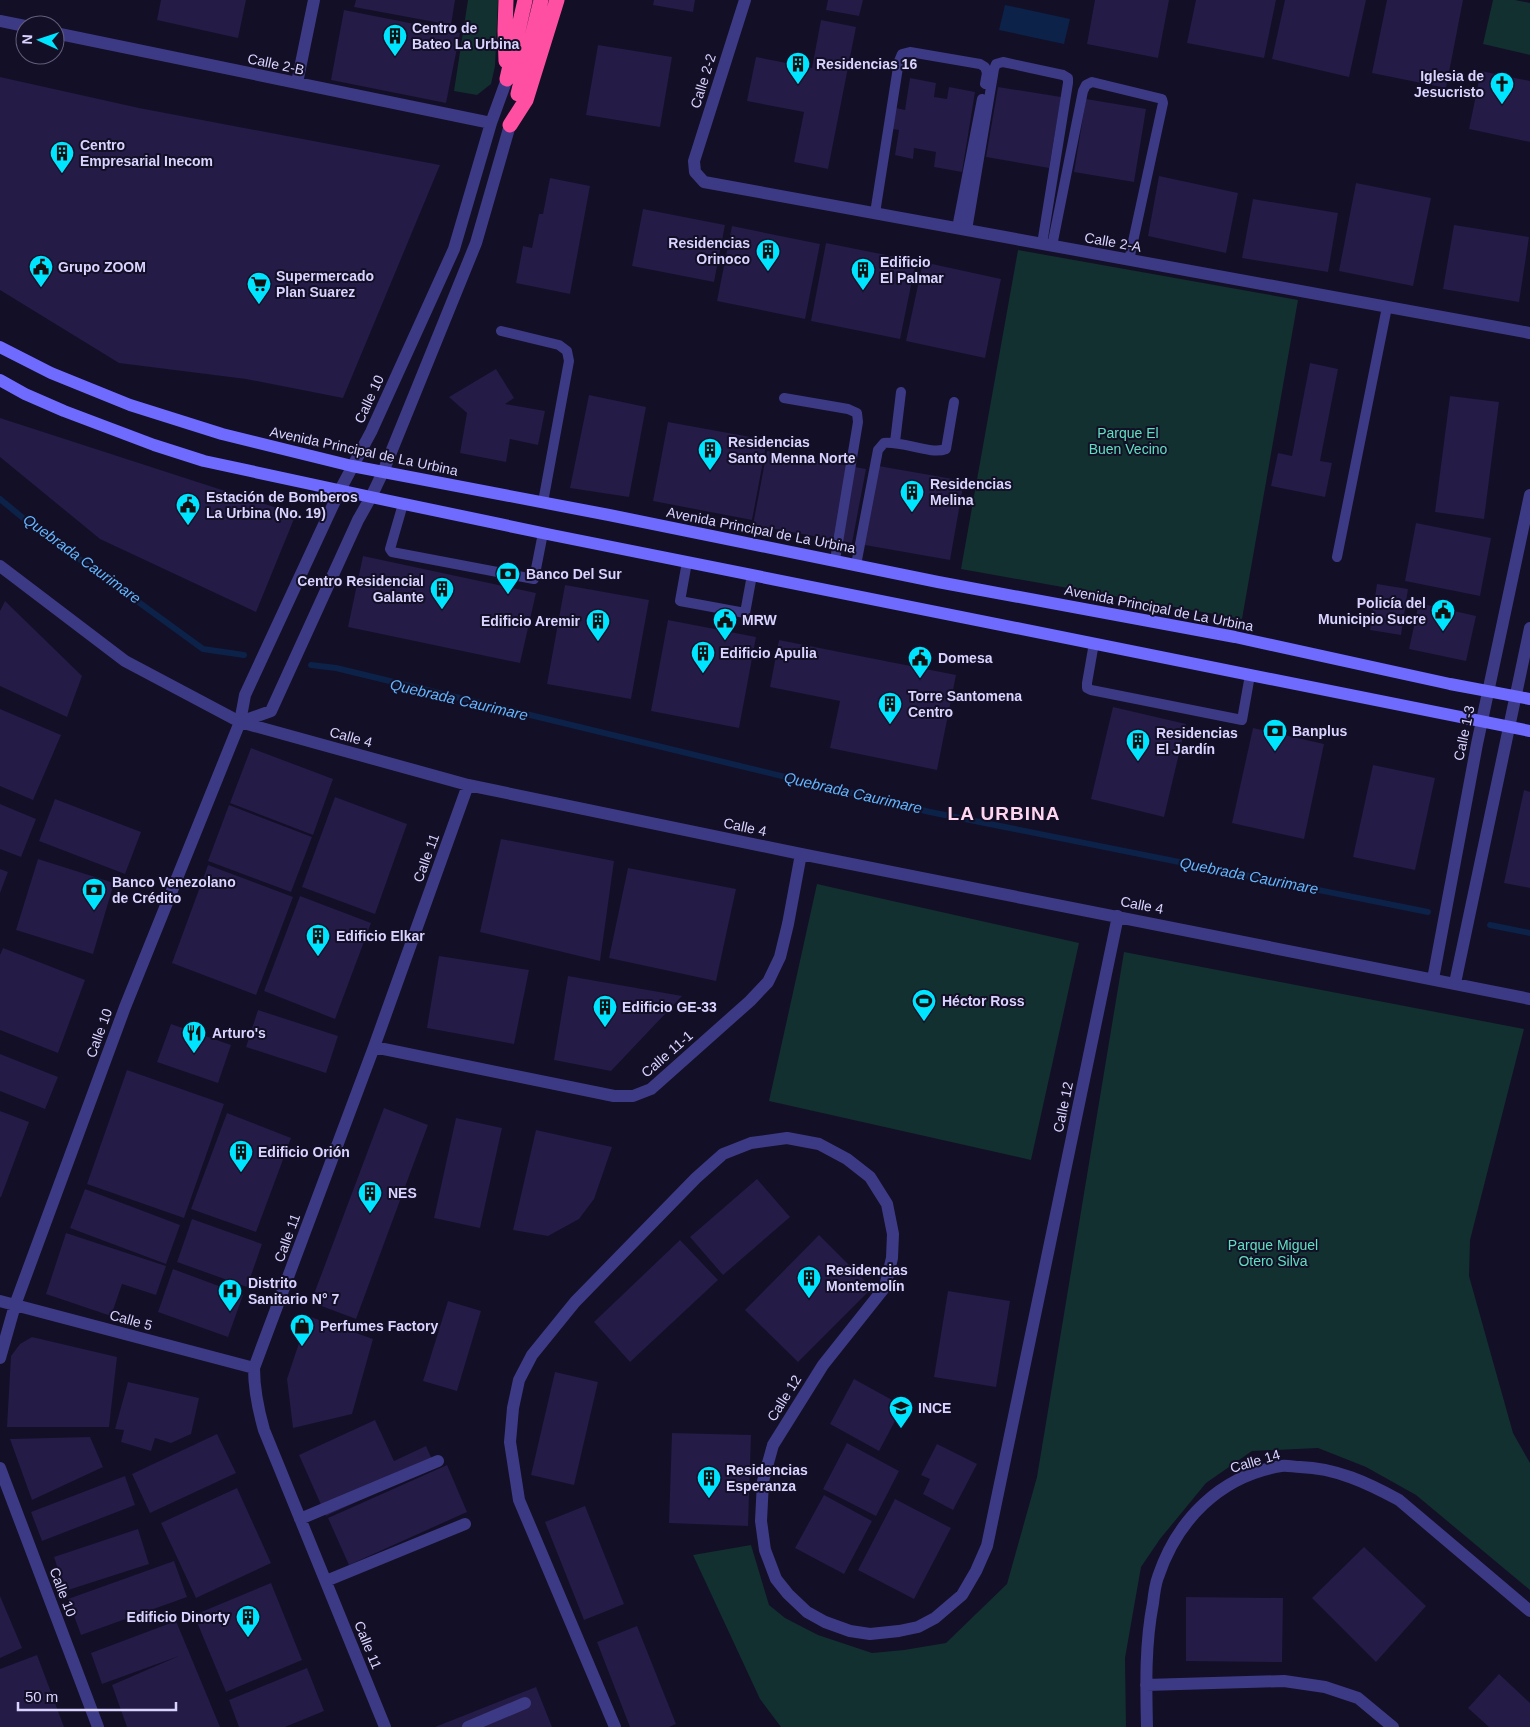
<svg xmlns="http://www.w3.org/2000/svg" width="1530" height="1727" viewBox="0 0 1530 1727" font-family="Arial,sans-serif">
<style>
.green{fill:#12302f}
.water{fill:#0c2248}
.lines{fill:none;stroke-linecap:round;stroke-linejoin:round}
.stream{stroke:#0c2248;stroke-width:6}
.building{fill:#241b47}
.service{stroke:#3d3a85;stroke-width:10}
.minor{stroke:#3d3a85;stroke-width:12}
.secondary{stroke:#6f6bff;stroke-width:12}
.motorway{stroke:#ff4fa3;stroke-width:15}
.labels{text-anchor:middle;stroke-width:4;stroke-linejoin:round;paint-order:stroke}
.poi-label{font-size:14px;font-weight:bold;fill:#d9d4ff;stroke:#130f26;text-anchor:start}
.street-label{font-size:14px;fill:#d9d4ff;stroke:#130f26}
.park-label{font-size:14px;fill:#5fe0c0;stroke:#130f26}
.water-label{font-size:15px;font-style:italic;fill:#62b6ff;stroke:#130f26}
.district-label{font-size:19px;font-weight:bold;letter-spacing:1px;fill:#ffd6f0;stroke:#130f26}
</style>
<rect width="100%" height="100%" fill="#130f26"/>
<path class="green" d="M468,0H498L495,66L491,84L477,95L454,91Z
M1493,0H1515L1530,3V55L1483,44Z
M1018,250L1298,300L1242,619L961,569Z
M817,884L1079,943L1031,1160L769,1101Z
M1124,952L1524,1029L1470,1240L1469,1276L1513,1433L1530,1463V1590L1416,1495L1366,1467L1318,1448L1252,1451L1206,1483L1160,1539L1141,1567L1125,1658L1126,1727H781L760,1699L693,1555L751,1545L769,1605L785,1618L818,1635L872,1653L904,1650L946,1643L1007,1584L1037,1477Z"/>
<path class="water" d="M1005,5L1070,19L1064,44L999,30Z"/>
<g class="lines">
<path class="stream" d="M0,499L23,518L203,649L244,655
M311,665L336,668L930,812L1428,912
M1490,925L1530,933"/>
</g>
<path class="building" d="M161,0H246L238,38L157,20Z
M356,0H455L451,25L354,7Z
M654,0H695L693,12L653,5Z
M828,0H863L859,16L826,10Z
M1095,0H1169L1158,58L1087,44Z
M1196,0H1276L1264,58L1187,43Z
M1285,0H1366L1349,77L1272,59Z
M1387,0H1463L1446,88L1372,73Z
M344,10L460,33L446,103L331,80Z
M821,20L856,27L828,169L794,162L804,112L747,101L756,57L812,68Z
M598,45L672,57L660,127L586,115Z
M1481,71L1530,81V142L1469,129Z
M0,77L139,108L440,165L343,398L246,379L119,363L0,290Z
M910,78L936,83L934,97L947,99L949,87L975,92L962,172L934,167L936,152L914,148L913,159L895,155L899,130L892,129L896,108L905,110Z
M998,87L1061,97L1049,168L986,157Z
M1086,99L1146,109L1134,182L1074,172Z
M1159,176L1238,193L1226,253L1148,236Z
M550,178L590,186L570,294L516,283L523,246L532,248L539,214H543Z
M1356,183L1431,198L1413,286L1339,271Z
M1253,199L1338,213L1328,272L1242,258Z
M643,209L725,225L714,282L632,266Z
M1454,225L1529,237L1519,302L1443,289Z
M732,226L820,244L805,319L717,301Z
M826,243L916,261L900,339L811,321Z
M923,262L1001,279L985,358L906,341Z
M1310,363L1338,369L1320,461L1332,463L1325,497L1271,486L1278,453L1292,456Z
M496,369L514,398L505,404L545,411L538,445L510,439L506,462L460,453L467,413L449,397Z
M589,395L646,407L629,497L570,488Z
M1450,396L1499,402L1484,519L1435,512Z
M0,418L296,514L256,612L100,539L0,457Z
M668,422L767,440L752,520L653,501Z
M767,451L866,469L852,543L753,525Z
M873,465L964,481L950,560L859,544Z
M1416,523L1491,538L1480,596L1405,581Z
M363,556L536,593L520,663L348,627Z
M1377,584L1408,589L1401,635L1370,630Z
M565,585L649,600L631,699L547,684Z
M5,601L82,676L67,717L0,686V611Z
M1419,603L1476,616L1466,661L1409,649Z
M668,620L756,637L739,728L651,711Z
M779,640L956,675L937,770L830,748L840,701L770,687Z
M1113,707L1186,724L1164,817L1091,799Z
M0,709L61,735L33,800L0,786Z
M1253,728L1324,744L1304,839L1232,823Z
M251,748L333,779L313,835L230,803Z
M1373,765L1435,778L1415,870L1353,857Z
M1524,790L1530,792V888L1504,883Z
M335,797L407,824L375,914L302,887Z
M55,799L141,832L125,874L39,841Z
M0,804L36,819L21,857L0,849Z
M229,805L312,837L291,892L208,861Z
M501,839L614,861L600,961L480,932Z
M38,859L114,883L93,954L16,930Z
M208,865L293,897L256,995L172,963Z
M628,868L736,889L716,981L609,958Z
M0,869L8,872L0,893Z
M300,896L371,923L335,1019L264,991Z
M3,948L85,980L58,1053L0,1030V955Z
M439,956L529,970L514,1044L427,1028Z
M568,976L682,996L611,1071L554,1060Z
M258,1010L338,1036L326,1073L246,1047Z
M171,1024L231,1045L218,1083L157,1062Z
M0,1054L58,1077L45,1109L0,1091Z
M127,1070L224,1104L184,1218L87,1184Z
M384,1108L428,1125L356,1319L311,1302Z
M0,1111L29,1122L1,1197H0Z
M227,1113L291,1138L256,1232L191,1209Z
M456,1118L502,1128L480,1228L434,1218Z
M536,1130L612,1147L594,1199L579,1219L548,1236L513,1230Z
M757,1179L790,1217L723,1275L690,1237Z
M85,1189L180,1225L166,1264L70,1228Z
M192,1219L262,1244L247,1287L177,1262Z
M66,1233L166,1266L156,1295L122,1284L111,1316L46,1294Z
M819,1235L872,1288L798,1362L745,1310Z
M680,1240L718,1280L630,1362L594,1322Z
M173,1269L243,1295L228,1337L158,1312Z
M948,1291L1010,1301L996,1387L934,1377Z
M448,1301L481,1311L457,1391L423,1381Z
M308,1316L373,1339L352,1414L293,1428L287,1379Z
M32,1337L117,1357L109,1427H7L11,1356L20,1344Z
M555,1372L598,1382L574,1485L531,1475Z
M854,1379L903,1406L879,1451L830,1424Z
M128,1382L199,1398L191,1434L171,1443L155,1438L151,1451L121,1442L124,1430L115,1429Z
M375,1420L394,1461L426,1446L435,1466L326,1516L299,1455Z
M672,1433L751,1435L748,1526L669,1523Z
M217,1434L236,1473L150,1513L132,1474Z
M90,1437L103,1467L32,1500L10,1439Z
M847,1443L899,1471L876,1516L823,1489Z
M937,1444L977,1464L953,1510L923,1494L930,1479L921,1475Z
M447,1465L467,1512L349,1565L328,1518Z
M125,1476L135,1505L42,1541L31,1512Z
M237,1488L271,1563L196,1598L161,1523Z
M824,1495L872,1521L844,1574L795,1548Z
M895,1499L951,1528L914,1599L858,1570Z
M585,1506L624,1604L584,1620L545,1522Z
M138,1529L149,1564L65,1591L54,1557Z
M1364,1547L1426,1606L1376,1662L1312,1598Z
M174,1561L187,1597L81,1635L68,1599Z
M271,1583L302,1660L226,1692L194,1615Z
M0,1596L22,1648L0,1658Z
M1186,1597L1283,1598L1282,1662L1186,1661Z
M176,1621L220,1727H127L112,1685L179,1656L102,1684L91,1653Z
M637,1626L676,1724L669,1727H630L597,1642Z
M37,1655L64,1727H0V1669Z
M307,1668L324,1711L285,1727H239L229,1700Z
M1499,1674L1530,1703V1727H1489L1468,1708Z
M536,1687L552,1727H435Z"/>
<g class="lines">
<path class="service" d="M875,213L899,61L902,54L910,52L980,64L985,67L987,73L985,84
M957,228L982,99
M967,230L994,69L996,64L1003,62L1063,75L1068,78V83L1042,244
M1052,246L1083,91L1086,85L1092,82L1162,99L1163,103L1129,260
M501,331L559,345L567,351L569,361L543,502
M784,398L848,409L857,413L858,422L835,560
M895,442L901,392
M403,504L390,549L392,552L534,579L543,533
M1337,557L1387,307
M687,562L680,601L745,613L752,575
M856,565L878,450L884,443C903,441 931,455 946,449L954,402
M1094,643L1087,683V688L1091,690L1242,720L1250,675"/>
<path class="minor" d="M745,0L694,161L695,172L704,182L1530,333
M0,21L25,26
M55,33L491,123
M297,83L314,0
M0,566L125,661L240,722L468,785L801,854L1530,999
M240,722L271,711L358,520L371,497L383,472L476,243L510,125
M1433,979L1477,744L1530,495
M1455,983L1530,628
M374,1047L614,1096H633L651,1089L750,1001L768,982L780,957L788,924L801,854
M0,1301L254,1368
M0,1358L15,1305L125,1007L240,722L245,695L340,490L371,432L454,249L491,123L507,79
M0,1468L98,1727
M300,1519L438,1461
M326,1581L465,1524
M1146,1685L1284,1681L1325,1687L1358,1698L1393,1727
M385,1727L264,1430C258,1409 254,1390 254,1368L374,1047L468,785
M468,1727L525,1703
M615,1727L519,1500L510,1442L513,1408L519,1380L532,1355L575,1302L696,1178L723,1154L751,1143L787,1138L819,1144L847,1159L870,1177L887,1204L893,1234L892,1258L885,1287L823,1365L773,1445L763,1481L761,1521L765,1550L776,1579L788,1594L807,1612L825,1622L850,1631L870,1634L899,1631L918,1627L935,1618L962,1595L976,1571L987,1546L1118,916
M1147,1727C1146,1685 1145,1644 1153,1603C1154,1594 1155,1585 1158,1577C1177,1520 1220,1476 1281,1466C1287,1465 1294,1467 1300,1467C1336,1468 1368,1483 1399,1500L1530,1611"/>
<path class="secondary" d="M0,347L51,373L130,405L222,434L352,466L609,515L938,582L1235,637L1450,684L1530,699
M0,380L25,394L64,411L154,445L204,461L371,497L552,535L1530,731"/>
<path class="motorway" d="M506,61L505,31L506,0
M507,79L525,0
M518,94L541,0
M510,125L526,100L557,0"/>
</g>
<defs>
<symbol id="building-pin" viewBox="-11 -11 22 30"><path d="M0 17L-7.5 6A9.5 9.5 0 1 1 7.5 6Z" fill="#00e5ff" stroke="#130f26"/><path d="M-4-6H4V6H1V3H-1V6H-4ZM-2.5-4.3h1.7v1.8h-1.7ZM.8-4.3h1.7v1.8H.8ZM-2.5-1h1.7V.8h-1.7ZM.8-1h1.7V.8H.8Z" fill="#111"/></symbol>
<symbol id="church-pin" viewBox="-11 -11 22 30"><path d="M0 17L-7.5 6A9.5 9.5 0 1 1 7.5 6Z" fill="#00e5ff" stroke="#130f26"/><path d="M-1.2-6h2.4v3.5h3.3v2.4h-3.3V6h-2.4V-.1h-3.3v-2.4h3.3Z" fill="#111"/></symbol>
<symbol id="civic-pin" viewBox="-11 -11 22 30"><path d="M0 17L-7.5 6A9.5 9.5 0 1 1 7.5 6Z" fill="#00e5ff" stroke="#130f26"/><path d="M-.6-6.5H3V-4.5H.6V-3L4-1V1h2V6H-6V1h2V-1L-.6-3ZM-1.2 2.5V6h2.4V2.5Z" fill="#111"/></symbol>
<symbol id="supermarket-pin" viewBox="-11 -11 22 30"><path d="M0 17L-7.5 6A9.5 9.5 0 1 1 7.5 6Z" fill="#00e5ff" stroke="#130f26"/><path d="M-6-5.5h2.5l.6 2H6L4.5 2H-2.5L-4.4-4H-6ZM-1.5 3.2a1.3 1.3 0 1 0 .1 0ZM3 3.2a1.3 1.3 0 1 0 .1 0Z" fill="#111"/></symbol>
<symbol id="bank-pin" viewBox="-11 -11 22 30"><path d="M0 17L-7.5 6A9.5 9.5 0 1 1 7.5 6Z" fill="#00e5ff" stroke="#130f26"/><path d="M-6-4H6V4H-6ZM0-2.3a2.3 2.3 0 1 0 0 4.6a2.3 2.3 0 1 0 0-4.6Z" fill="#111"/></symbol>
<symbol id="stadium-pin" viewBox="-11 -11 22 30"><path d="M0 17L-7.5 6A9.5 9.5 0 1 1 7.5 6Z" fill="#00e5ff" stroke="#130f26"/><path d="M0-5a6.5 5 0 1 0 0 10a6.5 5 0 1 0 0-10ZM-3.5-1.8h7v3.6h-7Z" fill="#111"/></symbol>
<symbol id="restaurant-pin" viewBox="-11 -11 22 30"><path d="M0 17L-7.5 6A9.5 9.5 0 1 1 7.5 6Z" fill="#00e5ff" stroke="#130f26"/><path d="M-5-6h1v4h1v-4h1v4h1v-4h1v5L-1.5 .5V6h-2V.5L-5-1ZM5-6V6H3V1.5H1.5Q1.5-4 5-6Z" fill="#111"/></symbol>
<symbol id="hospital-pin" viewBox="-11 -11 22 30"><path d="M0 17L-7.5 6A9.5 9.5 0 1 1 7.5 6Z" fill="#00e5ff" stroke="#130f26"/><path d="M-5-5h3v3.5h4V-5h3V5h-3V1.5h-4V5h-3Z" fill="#111"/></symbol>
<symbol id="shop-pin" viewBox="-11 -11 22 30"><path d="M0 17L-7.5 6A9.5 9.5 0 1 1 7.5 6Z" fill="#00e5ff" stroke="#130f26"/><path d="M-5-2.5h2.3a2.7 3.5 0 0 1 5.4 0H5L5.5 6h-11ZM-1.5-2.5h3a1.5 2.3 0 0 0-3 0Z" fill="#111"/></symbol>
<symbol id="university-pin" viewBox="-11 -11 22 30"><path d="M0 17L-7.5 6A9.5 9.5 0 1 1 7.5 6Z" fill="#00e5ff" stroke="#130f26"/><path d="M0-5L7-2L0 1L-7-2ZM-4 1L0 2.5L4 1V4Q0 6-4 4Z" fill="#111"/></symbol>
</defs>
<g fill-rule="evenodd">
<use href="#building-pin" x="381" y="22" width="28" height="38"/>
<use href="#building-pin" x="784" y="50" width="28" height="38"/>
<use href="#church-pin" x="1488" y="70" width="28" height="38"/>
<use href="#building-pin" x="48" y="139" width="28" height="38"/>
<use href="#building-pin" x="754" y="237" width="28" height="38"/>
<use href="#civic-pin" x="27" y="253" width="28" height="38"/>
<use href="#building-pin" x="849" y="256" width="28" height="38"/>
<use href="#supermarket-pin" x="245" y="270" width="28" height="38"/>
<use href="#building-pin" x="696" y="436" width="28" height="38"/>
<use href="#building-pin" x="898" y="478" width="28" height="38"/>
<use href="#civic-pin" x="174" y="491" width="28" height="38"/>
<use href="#bank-pin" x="494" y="560" width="28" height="38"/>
<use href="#building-pin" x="428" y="575" width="28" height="38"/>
<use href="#civic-pin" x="1429" y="597" width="28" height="38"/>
<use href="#civic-pin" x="711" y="606" width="28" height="38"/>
<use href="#building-pin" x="584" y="607" width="28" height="38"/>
<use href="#building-pin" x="689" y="639" width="28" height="38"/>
<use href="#civic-pin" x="906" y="644" width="28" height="38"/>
<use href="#building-pin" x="876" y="690" width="28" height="38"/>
<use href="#bank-pin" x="1261" y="717" width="28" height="38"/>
<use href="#building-pin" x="1124" y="727" width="28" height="38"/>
<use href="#bank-pin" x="80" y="876" width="28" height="38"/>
<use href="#building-pin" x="304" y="922" width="28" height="38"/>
<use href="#stadium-pin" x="910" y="987" width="28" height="38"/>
<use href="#building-pin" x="591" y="993" width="28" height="38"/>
<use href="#restaurant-pin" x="180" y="1019" width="28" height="38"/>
<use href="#building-pin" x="227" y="1138" width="28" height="38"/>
<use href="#building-pin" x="356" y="1179" width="28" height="38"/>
<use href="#building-pin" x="795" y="1264" width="28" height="38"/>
<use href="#hospital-pin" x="216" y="1277" width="28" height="38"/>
<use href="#shop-pin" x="288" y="1312" width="28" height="38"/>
<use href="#university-pin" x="887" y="1394" width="28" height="38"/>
<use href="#building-pin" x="695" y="1464" width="28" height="38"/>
<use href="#building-pin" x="234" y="1603" width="28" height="38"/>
</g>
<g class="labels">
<g class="poi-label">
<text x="412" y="33">Centro de<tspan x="412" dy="16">Bateo La Urbina</tspan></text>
<text x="816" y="69">Residencias 16</text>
<text x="1484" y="81" text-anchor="end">Iglesia de<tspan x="1484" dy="16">Jesucristo</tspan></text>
<text x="80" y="150">Centro<tspan x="80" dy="16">Empresarial Inecom</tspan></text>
<text x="750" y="248" text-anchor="end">Residencias<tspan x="750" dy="16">Orinoco</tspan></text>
<text x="880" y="267">Edificio<tspan x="880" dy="16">El Palmar</tspan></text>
<text x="58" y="272">Grupo ZOOM</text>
<text x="276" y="281">Supermercado<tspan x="276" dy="16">Plan Suarez</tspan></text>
<text x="728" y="447">Residencias<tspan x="728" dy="16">Santo Menna Norte</tspan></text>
<text x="930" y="489">Residencias<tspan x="930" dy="16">Melina</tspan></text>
<text x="206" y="502">Estación de Bomberos<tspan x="206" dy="16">La Urbina (No. 19)</tspan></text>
<text x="526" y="579">Banco Del Sur</text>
<text x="424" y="586" text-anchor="end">Centro Residencial<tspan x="424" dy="16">Galante</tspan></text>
<text x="1426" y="608" text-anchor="end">Policía del<tspan x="1426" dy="16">Municipio Sucre</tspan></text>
<text x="742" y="625">MRW</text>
<text x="580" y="626" text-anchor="end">Edificio Aremir</text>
<text x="720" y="658">Edificio Apulia</text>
<text x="938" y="663">Domesa</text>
<text x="908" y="701">Torre Santomena<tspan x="908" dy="16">Centro</tspan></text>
<text x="1292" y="736">Banplus</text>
<text x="1156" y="738">Residencias<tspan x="1156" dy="16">El Jardín</tspan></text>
<text x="112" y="887">Banco Venezolano<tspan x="112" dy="16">de Crédito</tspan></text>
<text x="336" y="941">Edificio Elkar</text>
<text x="942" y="1006">Héctor Ross</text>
<text x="622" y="1012">Edificio GE-33</text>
<text x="212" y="1038">Arturo's</text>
<text x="258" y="1157">Edificio Orión</text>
<text x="388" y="1198">NES</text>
<text x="826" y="1275">Residencias<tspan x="826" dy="16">Montemolín</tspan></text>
<text x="248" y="1288">Distrito<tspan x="248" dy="16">Sanitario N° 7</tspan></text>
<text x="320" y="1331">Perfumes Factory</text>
<text x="918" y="1413">INCE</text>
<text x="726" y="1475">Residencias<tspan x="726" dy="16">Esperanza</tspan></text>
<text x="230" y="1622" text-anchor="end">Edificio Dinorty</text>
</g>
<g class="street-label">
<text transform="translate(276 64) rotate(12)" y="5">Calle 2-B</text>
<text transform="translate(703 81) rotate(-73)" y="5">Calle 2-2</text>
<text transform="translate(1113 242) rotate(10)" y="5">Calle 2-A</text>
<text transform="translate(369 399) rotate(-65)" y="5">Calle 10</text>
<text transform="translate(364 451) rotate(12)" y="5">Avenida Principal de La Urbina</text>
<text transform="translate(761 530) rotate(11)" y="5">Avenida Principal de La Urbina</text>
<text transform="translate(1159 608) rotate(11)" y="5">Avenida Principal de La Urbina</text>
<text transform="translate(1464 733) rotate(-78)" y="5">Calle 1-3</text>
<text transform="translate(351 737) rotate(15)" y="5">Calle 4</text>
<text transform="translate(745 827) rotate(12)" y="5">Calle 4</text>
<text transform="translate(426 858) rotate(-70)" y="5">Calle 11</text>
<text transform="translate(1142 905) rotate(11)" y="5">Calle 4</text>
<text transform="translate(99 1033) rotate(-70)" y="5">Calle 10</text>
<text transform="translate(667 1054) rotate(-41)" y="5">Calle 11-1</text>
<text transform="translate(1063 1107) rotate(-78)" y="5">Calle 12</text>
<text transform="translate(287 1238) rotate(-70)" y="5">Calle 11</text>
<text transform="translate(131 1320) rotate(15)" y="5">Calle 5</text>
<text transform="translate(784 1398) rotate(-58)" y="5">Calle 12</text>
<text transform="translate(1255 1461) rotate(-16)" y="5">Calle 14</text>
<text transform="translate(63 1592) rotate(69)" y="5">Calle 10</text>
<text transform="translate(368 1645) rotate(68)" y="5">Calle 11</text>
</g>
<g class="park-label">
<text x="1128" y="438">Parque El<tspan x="1128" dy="16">Buen Vecino</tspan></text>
<text x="1273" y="1250">Parque Miguel<tspan x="1273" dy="16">Otero Silva</tspan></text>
</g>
<g class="water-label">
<text transform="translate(82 559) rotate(36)" y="5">Quebrada Caurimare</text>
<text transform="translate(459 700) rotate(13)" y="5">Quebrada Caurimare</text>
<text transform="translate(853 793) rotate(13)" y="5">Quebrada Caurimare</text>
<text transform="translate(1249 876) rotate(11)" y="5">Quebrada Caurimare</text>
</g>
<g class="district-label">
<text x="1004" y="820">LA URBINA</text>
</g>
</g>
<g transform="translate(40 40) rotate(273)"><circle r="24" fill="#130f26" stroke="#625e7d"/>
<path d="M0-4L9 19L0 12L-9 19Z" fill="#00e5ff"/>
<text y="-8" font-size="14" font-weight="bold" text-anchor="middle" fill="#d9d4ff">N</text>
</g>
<path d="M18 1702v8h158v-8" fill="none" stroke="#d9d4ff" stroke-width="2.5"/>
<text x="25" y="1702" font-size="15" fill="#d9d4ff" stroke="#130f26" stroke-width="4" paint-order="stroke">50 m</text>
</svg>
